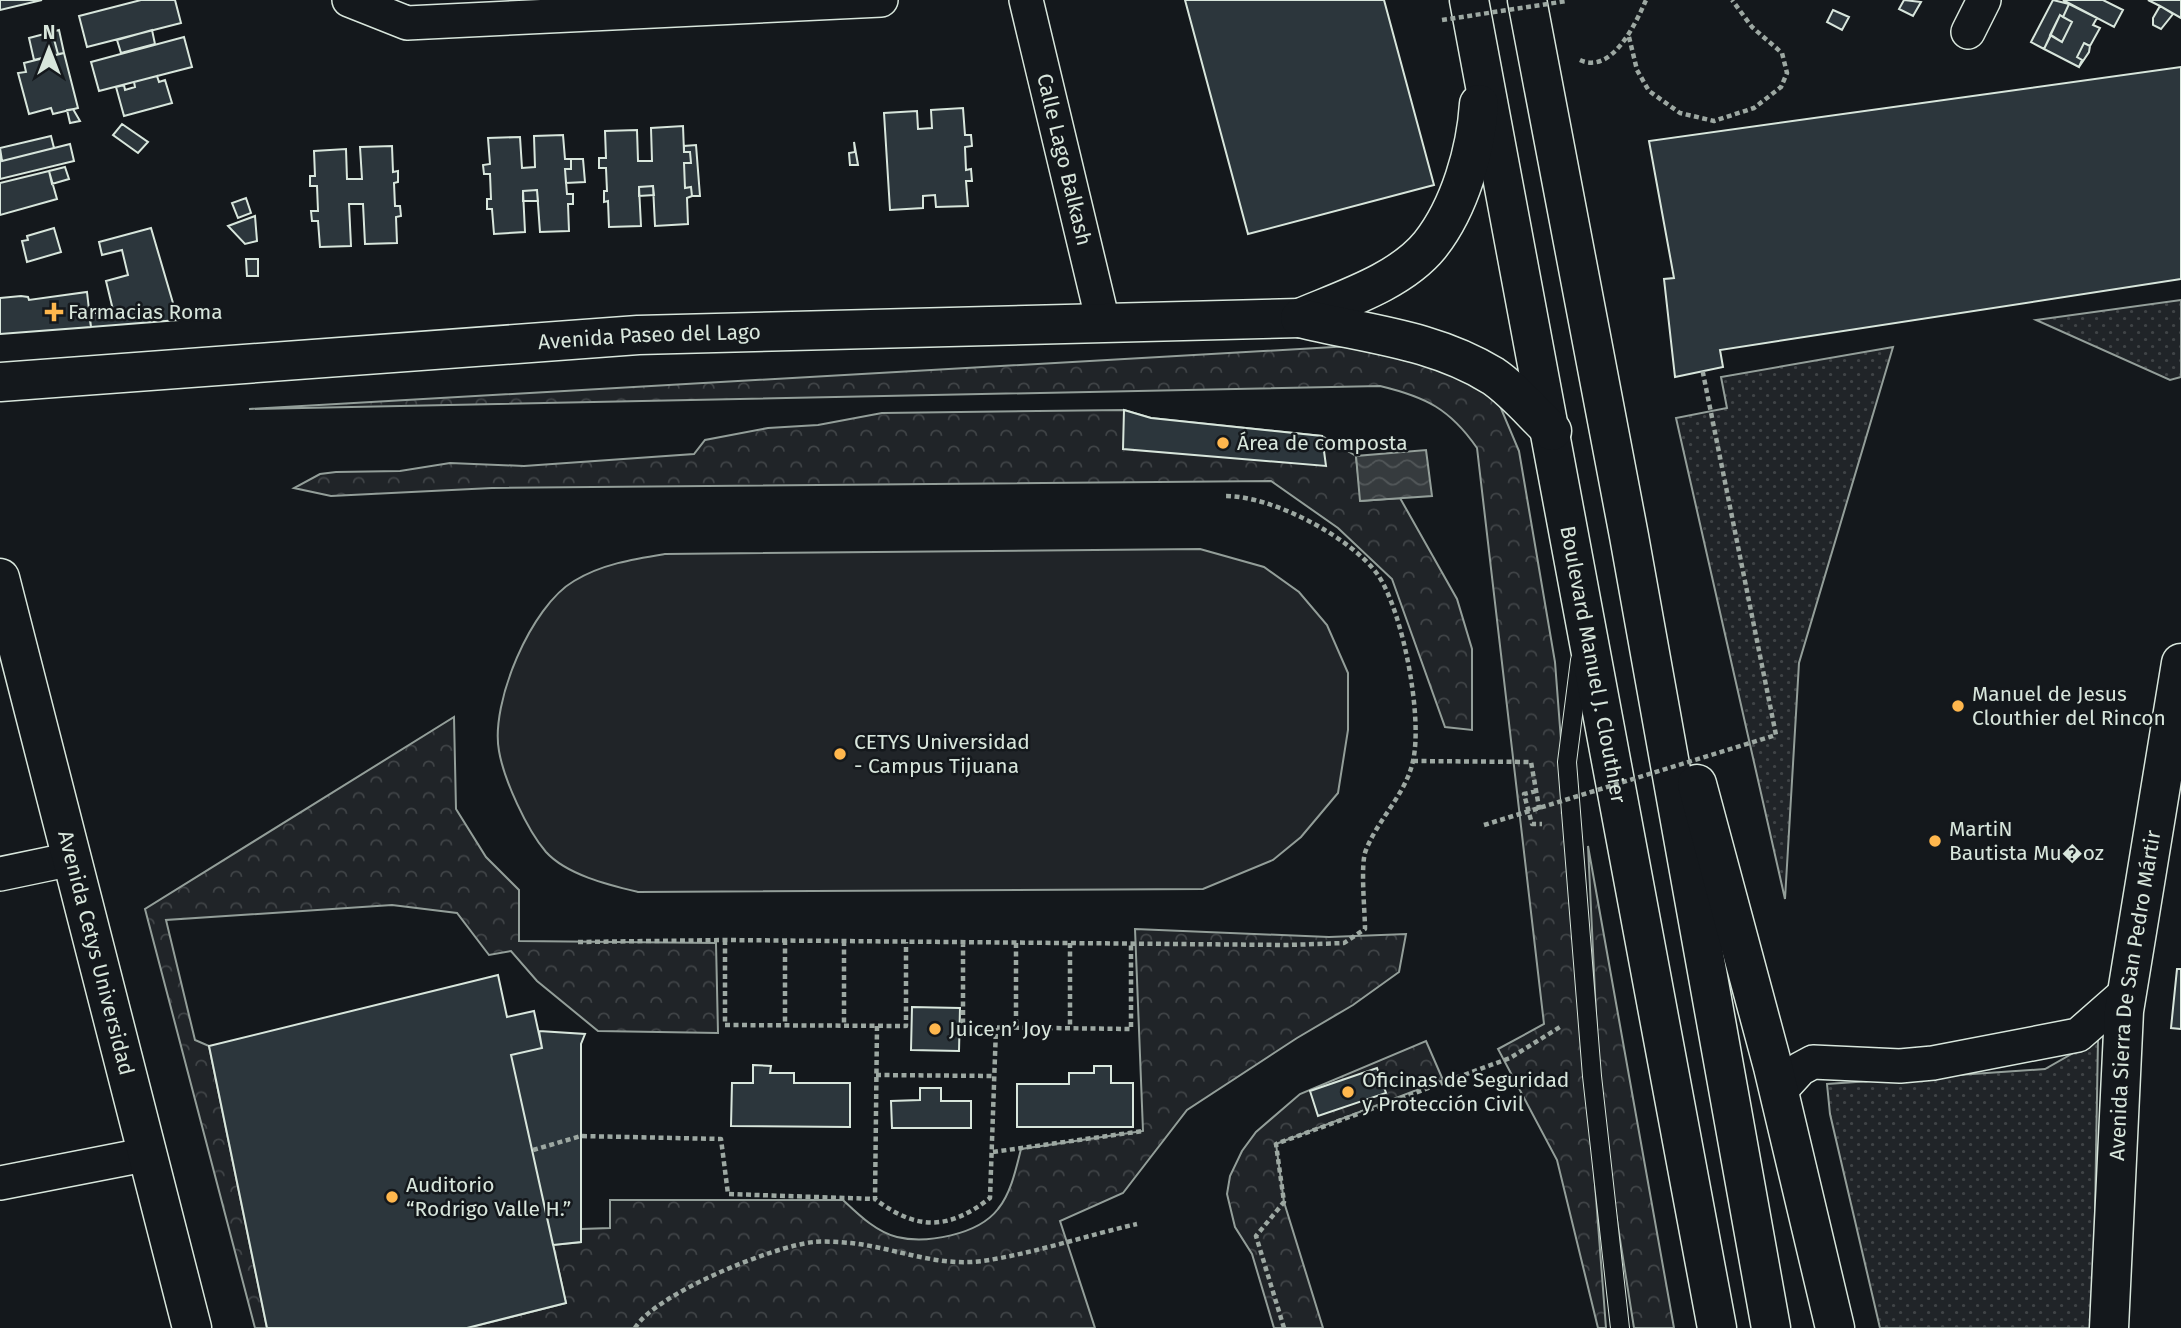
<svg xmlns="http://www.w3.org/2000/svg" width="2181" height="1328" viewBox="0 0 2181 1328" font-family="'Fira Sans',sans-serif">
<style>
.grass{fill:url(#grass-dots);stroke:#939e99;stroke-width:2}
.forest{fill:url(#forest-crowns);stroke:#939e99;stroke-width:2}
.garden{fill:#202428;stroke:#939e99;stroke-width:2}
.water{fill:url(#water-waves);stroke:#939e99;stroke-width:2}
.building{fill:#2c363c;stroke:#d8e6dc;stroke-width:2}
.lines{fill:none;stroke-linecap:round;stroke-linejoin:round}
.service-casing{stroke:#d8e6dc;stroke-width:20}
.minor-casing{stroke:#d8e6dc;stroke-width:36}
.tertiary-casing{stroke:#d8e6dc;stroke-width:41}
.secondary-casing{stroke:#d8e6dc;stroke-width:41}
.primary-casing{stroke:#d8e6dc;stroke-width:41}
.path{stroke:#9da8a2;stroke-width:4.5;stroke-dasharray:5 3.5;stroke-linecap:butt}
.service{stroke:#14181c;stroke-width:18}
.minor{stroke:#14181c;stroke-width:33}
.tertiary{stroke:#14181c;stroke-width:38}
.secondary{stroke:#14181c;stroke-width:38}
.primary{stroke:#14181c;stroke-width:38}
.path-bridge{stroke:#9da8a2;stroke-width:4.5;stroke-dasharray:5 3.5;stroke-linecap:butt}
.poi-dot{fill:#ffb74d;stroke:#14181c;stroke-width:2.5}
.labels{text-anchor:middle;stroke-width:5;stroke-linejoin:round;paint-order:stroke}
.street-label{font-size:21px;fill:#d8e6dc;stroke:#14181c}
.poi-label{font-size:21px;fill:#d8e6dc;stroke:#14181c;text-anchor:start}
</style>
<defs>
<pattern id="grass-dots" width="8" height="8" patternUnits="userSpaceOnUse" patternTransform="scale(1.75)"><rect width="8" height="8" fill="#202428"/><path d="M2 2h.1M6 6h.1" fill="none" stroke="#404447" stroke-width="1.8" stroke-linecap="round"/></pattern>
<pattern id="forest-crowns" width="20" height="18" patternUnits="userSpaceOnUse" patternTransform="scale(1.75)"><rect width="20" height="18" fill="#202428"/><path d="M2 6a3 3 0 1 1 6 0M12 15a3 3 0 1 1 6 0" fill="none" stroke="#404447"/></pattern>
<pattern id="water-waves" width="16" height="10" patternUnits="userSpaceOnUse" patternTransform="scale(1.75)"><rect width="16" height="10" fill="#363b3e"/><path d="M0 5q4-4 8 0t8 0" fill="none" stroke="#525759"/></pattern>
</defs>
<rect width="100%" height="100%" fill="#14181c"/>
<path class="grass" d="M2181,300V377L2170,380L2036,320Z
M1893,347L1799,663L1785,899L1676,418L1727,408L1721,377Z
M2098,1039L2093,1328H1880L1830,1114L1827,1084L2045,1069Z"/>
<path class="forest" d="M1351,346L1393,347L1486,390L1500,406L1519,451L1555,662L1606,1328H1598L1557,1160L1498,1049L1544,1024L1477,448C1450,409 1426,397 1380,386L249,409Z
M1124,410L1151,418L1322,436L1356,456L1361,501L1400,498L1457,599L1472,649V730L1445,727L1392,579L1338,528L1271,481L492,488L331,496L294,488L320,474L336,472L400,471L450,463L524,466L694,454L705,440L768,428L818,425L882,413Z
M454,717L456,809L486,857L519,890V941L716,943L718,1033L598,1031L537,981L511,951L489,955L457,913L392,905L166,920L195,1040L209,1046L267,1328H255L145,909Z
M1588,846L1674,1328H1634L1601,1119Z
M1135,929L1329,937L1406,934L1399,972L1353,1005L1297,1038L1187,1110L1123,1193L1060,1221L1095,1328H467L566,1303L553,1245L581,1242V1229L610,1228V1200H843C858,1214 876,1232 897,1237C926,1244 978,1235 998,1209C1011,1193 1016,1169 1021,1149L1143,1131Z
M1426,1041L1443,1080L1276,1144L1284,1202L1323,1328H1274L1252,1254L1235,1227L1227,1194L1230,1176L1242,1151L1256,1132L1300,1094Z"/>
<path class="garden" d="M1200,549L1264,567L1299,592L1327,625L1348,673V730L1338,793L1301,837L1273,860L1203,889L638,892C609,885 567,875 546,852C527,830 504,780 499,751C490,703 531,606 574,581C602,564 634,559 665,554Z"/>
<path class="water" d="M1426,450L1432,496L1360,501L1356,456Z"/>
<path class="building" d="M0,0H42L0,10Z
M175,0L181,23L87,47L79,16L141,0Z
M1185,0H1384L1434,185L1248,234Z
M1904,0L1921,2L1913,16L1899,9Z
M2053,0L2069,4L2063,17L2060,15L2044,49L2031,42Z
M2063,0H2103L2123,10L2114,27Z
M2148,0H2181V18L2160,6Z
M2069,4L2097,18L2093,25L2100,28L2090,46L2084,43L2077,57L2082,60L2079,67L2044,49L2051,35L2062,42L2072,22L2063,17Z
M2160,6L2173,14L2161,29L2153,25V18Z
M1833,10L1849,17L1842,30L1827,22Z
M2060,15L2072,22L2062,42L2050,35Z
M59,30L64,53L58,54L52,32Z
M152,30L155,44L121,53L117,40Z
M52,32L58,54L34,60L29,38Z
M184,37L192,67L99,91L91,62Z
M2084,43L2090,46L2089,52L2079,67L2082,60L2077,57Z
M64,53L78,108L53,114L51,108L29,114L18,73L26,72L24,63Z
M2181,67V279L1720,350L1723,367L1675,377L1664,279L1674,278L1649,141Z
M157,76L159,82L165,80L172,103L124,116L116,87L124,85L125,90L135,87L134,82Z
M963,108L965,135H971L972,146L965,147L966,170L971,169L972,181H966L968,206L936,207L935,195L923,196V208L890,210L884,113L917,111L918,129L932,128L931,110Z
M73,109L80,121L70,123L67,110Z
M122,124L148,142L138,153L113,135Z
M683,126L684,152H690L691,163H684L685,188L691,187L692,196L687,198L688,224L655,226L653,186L639,187L641,226L609,227L608,201L604,202V191H607L606,168H599V158H606L605,131L637,130L638,161H652L651,128Z
M563,135L565,159H571V169H565L567,194H573V204H568L569,231L540,232L537,190L523,191L525,232L494,234L492,209H487V199H491L490,174H484L483,165L490,164L488,138L520,137L522,168L535,167L534,136Z
M51,136L54,148L2,161L0,148Z
M854,142L858,165H850L849,153L855,152Z
M70,144L74,161L0,179V155L2,161Z
M696,145L700,196H692L691,187L685,188L684,163H691L690,152H684V146Z
M392,146L393,172L398,171V182L394,183L395,206H400L401,216L396,217L397,243L365,244L363,204H349L351,246L320,247L318,221H312L311,211H318L317,186H310V176H315L314,151L346,149L347,179H362L360,147Z
M571,159H583L585,182L566,183L565,169H571Z
M65,167L69,179L52,184L49,171Z
M49,171L57,199L0,215V183Z
M653,186L654,195L639,196V187Z
M537,190L538,201H523V191Z
M246,198L251,213L238,218L232,203Z
M255,216L257,241L245,244L228,226Z
M54,228L61,252L27,262L22,241L28,240L27,236Z
M151,228L178,320L91,327L89,314L113,310L106,281L128,275L122,250L102,255L99,242Z
M246,259H258V276H247Z
M87,292L91,327L0,334V298L21,296L28,297L29,300Z
M1124,410L1151,418L1322,436L1326,466L1123,449Z
M2177,969H2181V1029L2171,1028Z
M498,975L507,1017L534,1011L542,1048L511,1055L566,1303L467,1328H267L209,1046Z
M912,1007L960,1008L959,1051L911,1050Z
M539,1031L585,1034L581,1044V1242L553,1245L511,1055L542,1048Z
M753,1065L771,1066L770,1073H794V1083H850V1127L731,1126L732,1083H753Z
M1094,1066H1111V1083H1133V1127H1017V1084H1069V1073H1094Z
M1377,1068L1386,1093L1318,1116L1310,1091Z
M920,1088H941V1101H971V1128H892L891,1101L920,1100Z"/>
<g class="lines">
<defs>
<path id="service" d="M1580,660L1567,762L1592,1076L1620,1328"/>
<g id="minor">
<path d="M349,0L407,23L881,0"/>
<path id="s1" d="M1026,0L1103,322"/>
<path d="M1968,32L1984,0"/>
<path d="M0,874L72,859"/>
<path d="M1779,1092L1800,1069L1813,1062L1900,1066L1933,1063L2078,1035L2127,992"/>
<path d="M0,1183L149,1154"/>
</g>
<g id="tertiary">
<path id="s2" d="M2109,1328L2124,1011L2181,663"/>
</g>
<g id="secondary">
<path id="s3" d="M0,382L638,335L1300,318"/>
<path id="s4" d="M0,578L192,1328"/>
</g>
<g id="primary">
<path id="s5" d="M1469,0L1717,1328"/>
<path d="M1527,0L1629,536L1771,1328"/>
<path d="M1300,318C1342,300 1400,282 1430,245C1460,207 1476,150 1479,104"/>
<path d="M1300,318C1366,334 1433,339 1493,376C1514,390 1533,413 1552,431"/>
<path d="M1697,784L1773,1067L1835,1328"/>
</g>
</defs>
<use href="#service" class="service-casing"/>
<use href="#minor" class="minor-casing"/>
<use href="#tertiary" class="tertiary-casing"/>
<use href="#secondary" class="secondary-casing"/>
<use href="#primary" class="primary-casing"/>
<path class="path" d="M1629,37L1637,70L1649,91L1680,113L1714,121L1754,108L1781,87L1787,73L1782,53L1752,27L1732,0
M1580,60C1612,75 1636,23 1646,0
M1413,761L1531,762L1540,813
M1536,791L1524,794L1532,824H1542
M725,940V1025L906,1026V942
M785,940V1025
M844,941V1026
M578,942L725,940L1288,945L1344,943L1365,929C1365,912 1360,863 1366,850C1378,819 1406,794 1413,761C1423,717 1403,612 1378,575C1351,537 1272,496 1226,496
M963,942V1027L1131,1029V944
M1016,943V1028
M1070,943V1028
M877,1026L875,1199C917,1231 949,1230 990,1198L996,1028
M876,1075L994,1076
M533,1150L581,1136L721,1139L728,1194L875,1199
M993,1152L1143,1131
M635,1328C655,1294 773,1246 814,1242C825,1241 840,1242 851,1243C896,1248 936,1267 982,1261C1032,1254 1088,1235 1137,1224
M1284,1328L1256,1236L1284,1202L1276,1144L1510,1058L1560,1027"/>
<use href="#service" class="service"/>
<use href="#minor" class="minor"/>
<use href="#tertiary" class="tertiary"/>
<use href="#secondary" class="secondary"/>
<use href="#primary" class="primary"/>
<path class="path-bridge" d="M1442,20L1567,1
M1484,825L1776,735L1702,368"/>
</g>
<g class="poi-dot">
<path d="M50.5 301.5h7v7h7v7h-7v7h-7v-7h-7v-7h7z"/>
<circle cx="1223" cy="443" r="7"/>
<circle cx="1958" cy="706" r="7"/>
<circle cx="840" cy="754" r="7"/>
<circle cx="1935" cy="841" r="7"/>
<circle cx="935" cy="1029" r="7"/>
<circle cx="1348" cy="1092" r="7"/>
<circle cx="392" cy="1197" r="7"/>
</g>
<g class="labels">
<g class="street-label">
<text dy="7" stroke="none"><textPath href="#s1" startOffset="164">Calle Lago Balkash</textPath></text>
<text dy="7" stroke="none"><textPath href="#s3" startOffset="651">Avenida Paseo del Lago</textPath></text>
<text dy="7" stroke="none"><textPath href="#s5" startOffset="676">Boulevard Manuel J. Clouthier</textPath></text>
<text dy="7" stroke="none"><textPath href="#s4" startOffset="387">Avenida Cetys Universidad</textPath></text>
<text dy="7" stroke="none"><textPath href="#s2" startOffset="334">Avenida Sierra De San Pedro Mártir</textPath></text>
</g>
<g class="poi-label">
<text x="68" y="319">Farmacias Roma</text>
<text x="1237" y="450">Área de composta</text>
<text x="1972" y="701">Manuel de Jesus<tspan x="1972" dy="24">Clouthier del Rincon</tspan></text>
<text x="854" y="749">CETYS Universidad<tspan x="854" dy="24">- Campus Tijuana</tspan></text>
<text x="1949" y="836">MartiN<tspan x="1949" dy="24">Bautista Mu�oz</tspan></text>
<text x="949" y="1036">Juice n’ Joy</text>
<text x="1362" y="1087">Oficinas de Seguridad<tspan x="1362" dy="24">y Protección Civil</tspan></text>
<text x="406" y="1192">Auditorio<tspan x="406" dy="24">“Rodrigo Valle H.”</tspan></text>
</g>
</g>
<g transform="translate(49 49)" stroke="#14181c" stroke-width="5" paint-order="stroke">
<path d="M0-5L12 26L0 18L-12 26Z" fill="#d8e6dc"/>
<text y="-10" font-size="19" font-weight="bold" text-anchor="middle" fill="#d8e6dc">N</text>
</g>
</svg>
